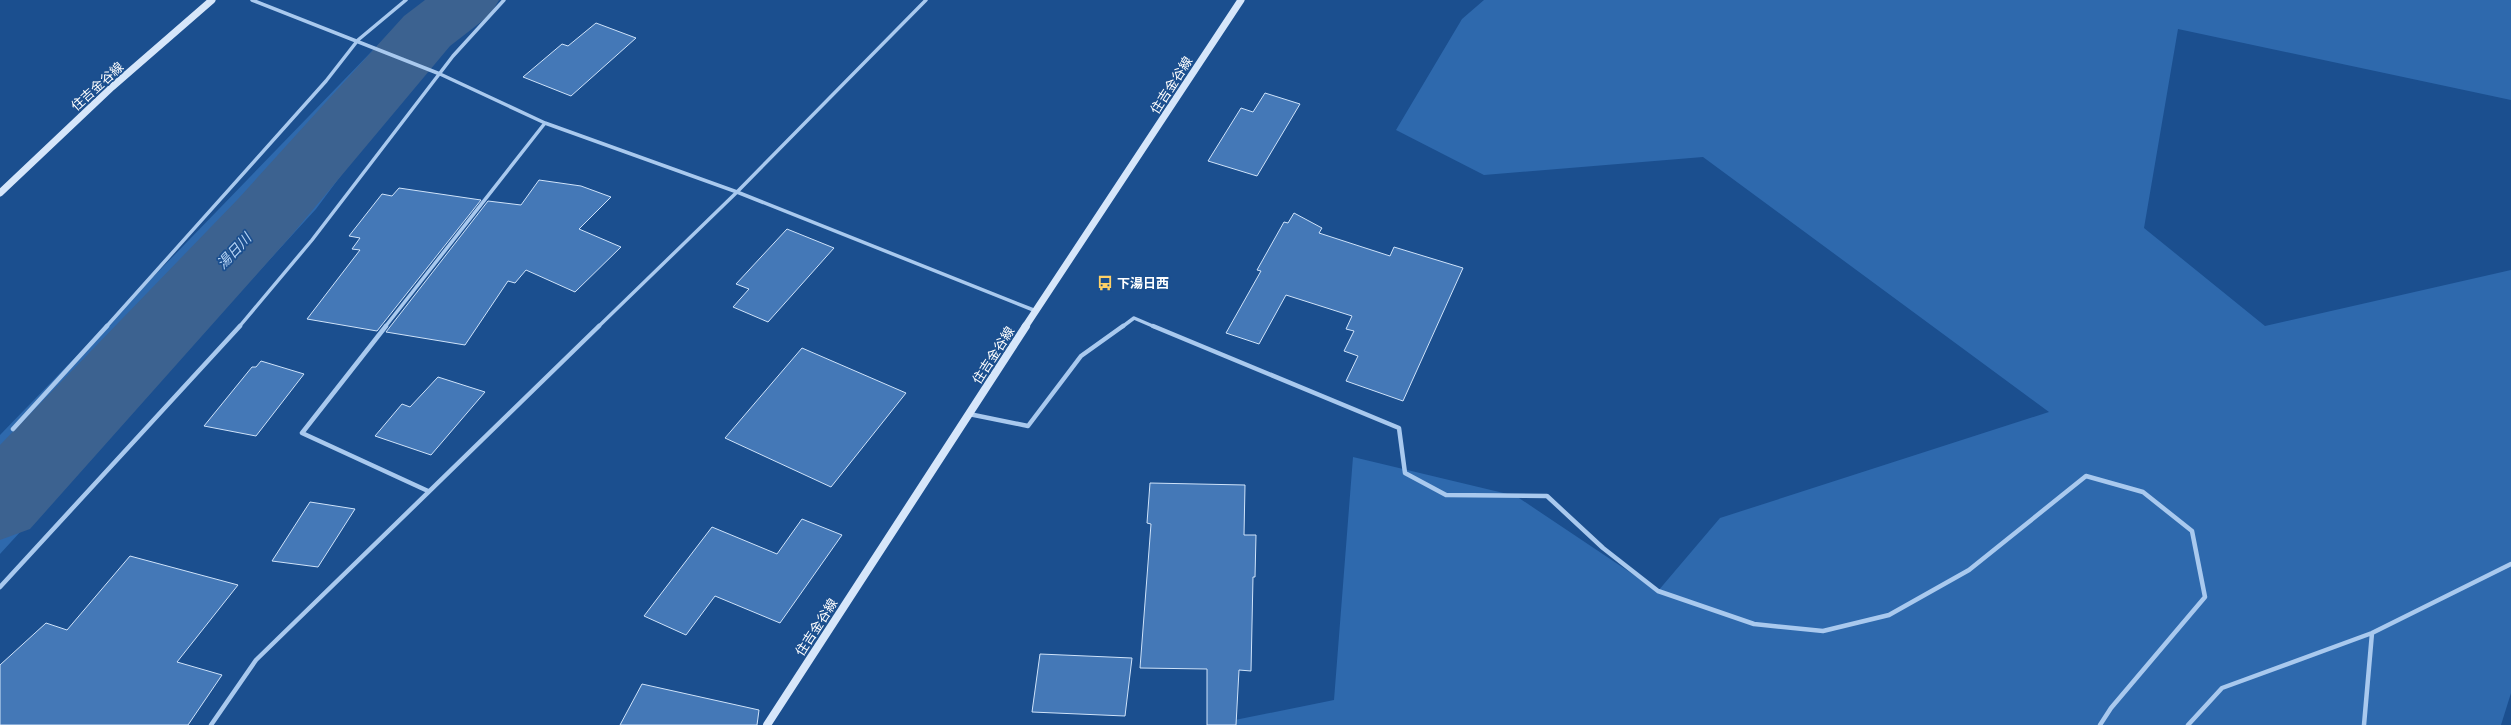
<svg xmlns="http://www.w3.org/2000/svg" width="2511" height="725" viewBox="0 0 2511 725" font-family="'Source Sans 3','Noto Sans JP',sans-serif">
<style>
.green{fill:#2e69ad}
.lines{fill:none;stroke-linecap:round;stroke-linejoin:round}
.river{fill:#3c6290;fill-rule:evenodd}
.building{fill:#4478b7;stroke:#cfe3fa}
.minor-far1{stroke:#a9c9ee;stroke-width:3.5}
.minor{stroke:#a9c9ee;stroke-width:4.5}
.secondary-far1{stroke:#d6e6fa;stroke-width:7}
.secondary{stroke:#d6e6fa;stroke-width:8}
.labels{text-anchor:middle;stroke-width:3.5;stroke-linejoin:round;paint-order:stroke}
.street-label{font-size:13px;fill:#fff;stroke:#1b4f8f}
.poi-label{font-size:13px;font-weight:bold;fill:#fff;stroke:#1b4f8f;text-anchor:start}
.water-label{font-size:14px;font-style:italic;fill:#b5d3f5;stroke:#1b4f8f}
</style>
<rect width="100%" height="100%" fill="#1b4f8f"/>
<path class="green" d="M429,0H479L462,13L316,209L0,554V435L404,18Z
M1484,0H2511V100L2178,29L2144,228L2265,326L2511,270V693L2501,725H1210L1334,700L1353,457L1516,496L1658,591L1720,518L2049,412L1703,157L1484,175L1396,130L1462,19Z"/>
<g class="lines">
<path class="river" d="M425,0H499L490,15L450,46L290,237L30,529L0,540V445L238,199L404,16Z"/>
</g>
<path class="building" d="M596,23L636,38L571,96L523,77L562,44L568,46Z
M1265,93L1300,104L1257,176L1208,161L1241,108L1253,112Z
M539,180L581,186L611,197L579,229L621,247L575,292L526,270L515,283L508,281L465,345L386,332L488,201L521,205Z
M399,188L481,200L377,331L307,319L360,250L352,249L360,238L349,236L382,194L392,196Z
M1294,213L1322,228L1319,233L1390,256L1394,247L1463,268L1403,401L1346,381L1358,356L1344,351L1354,331L1346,329L1352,316L1286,295L1259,344L1226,333L1261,271L1257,270L1284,222L1288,223Z
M787,229L834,248L768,322L733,307L749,289L736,284Z
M802,348L906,393L831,487L725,438Z
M261,361L304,374L256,436L204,426L252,367H256Z
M438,377L485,392L431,455L375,436L402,404L410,407Z
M1150,483L1245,485L1244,535H1256L1255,577H1253L1251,671L1239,670L1236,725H1207V669L1140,668L1151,524L1147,523Z
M310,502L355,509L318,567L272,561Z
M802,519L842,535L780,623L715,596L686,635L644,616L712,527L777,554Z
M130,556L238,585L177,662L222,675L188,725H0V665L46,623L67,630Z
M1040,654L1132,658L1125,716L1032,712Z
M642,684L759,710L757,725H620Z"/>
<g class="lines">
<path class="minor-far1" d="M252,0L440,74L545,123L737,192L1036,311
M106,327L326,81L358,40L406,0
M239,327L312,240L453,56L504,0
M385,327L545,123
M598,327L737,192L926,0
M1122,327L1134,318L1155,327"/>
<path class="minor" d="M386,326L302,433L428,491
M1153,326L1399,428L1405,473L1446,495L1547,496L1603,548L1658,591L1754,624L1823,631L1889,615L1969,570L2086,476L2143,492L2192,531L2205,597L2111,708L2100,725
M969,414L1028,426L1081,356L1123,326
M13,429L107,326
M0,587L240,326
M211,725L256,660L599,326
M2188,725L2222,688L2372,633L2511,564
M2364,725L2372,633"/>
<path class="secondary-far1" d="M0,193L112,87L212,0
M1025,327L1241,0"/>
<path class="secondary" d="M767,725L1026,326"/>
</g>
<defs>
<symbol id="bus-bare" viewBox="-9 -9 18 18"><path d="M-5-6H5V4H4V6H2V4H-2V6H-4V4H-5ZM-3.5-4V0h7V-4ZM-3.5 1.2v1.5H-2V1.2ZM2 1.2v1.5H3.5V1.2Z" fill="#ffd166" stroke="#1b4f8f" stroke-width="2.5" paint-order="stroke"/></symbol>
</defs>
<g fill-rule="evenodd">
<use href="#bus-bare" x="1094" y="272" width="22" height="22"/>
</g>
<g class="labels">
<g class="street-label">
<text transform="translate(1171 85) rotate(-57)" y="5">住吉金谷線</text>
<text transform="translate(97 86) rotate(-42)" y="5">住吉金谷線</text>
<text transform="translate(993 355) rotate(-57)" y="5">住吉金谷線</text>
<text transform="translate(816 627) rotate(-57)" y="5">住吉金谷線</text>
</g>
<g class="poi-label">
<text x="1117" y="288">下湯日西</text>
</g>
<g class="water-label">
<text transform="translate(234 251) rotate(-47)" y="5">湯日川</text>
</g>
</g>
</svg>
